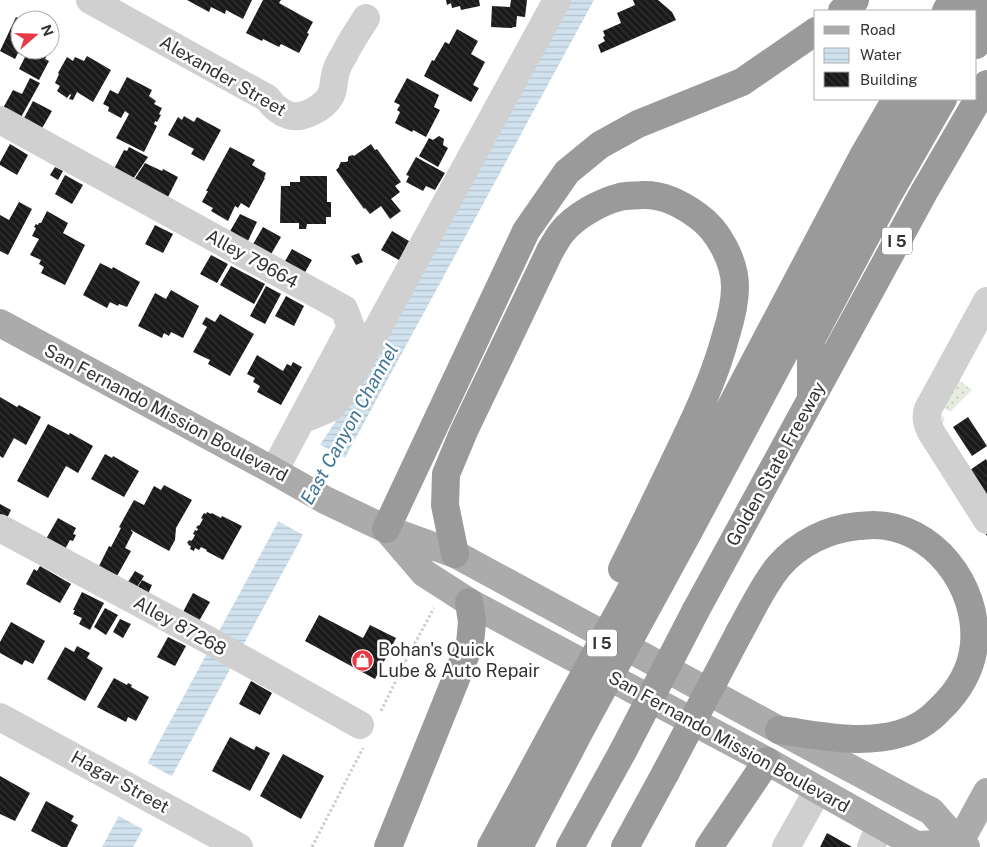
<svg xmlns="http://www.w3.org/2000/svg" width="987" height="847" viewBox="0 0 987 847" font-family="'Public Sans',sans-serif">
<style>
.grass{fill:url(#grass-dots)}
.water{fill:url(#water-rules)}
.pier{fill:#fff}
.building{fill:url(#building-back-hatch)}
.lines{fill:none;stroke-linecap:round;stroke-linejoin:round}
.path{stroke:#cdcdcd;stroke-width:3;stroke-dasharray:2.5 2.5;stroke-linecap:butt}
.minor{stroke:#d0d0d0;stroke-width:28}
.major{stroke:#ababab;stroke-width:28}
.highway{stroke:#9a9a9a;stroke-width:28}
.highway-bridge{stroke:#9a9a9a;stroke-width:28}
.labels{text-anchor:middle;stroke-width:5;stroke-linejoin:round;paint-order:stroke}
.shield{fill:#fff;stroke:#707070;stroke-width:1}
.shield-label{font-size:16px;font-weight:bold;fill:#333}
.street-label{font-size:18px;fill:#333;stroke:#fff}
.poi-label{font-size:18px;fill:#333;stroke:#fff;text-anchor:start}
.water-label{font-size:19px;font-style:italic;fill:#3f7597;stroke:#fff}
</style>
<defs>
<pattern id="grass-dots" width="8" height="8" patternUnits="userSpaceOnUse" patternTransform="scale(1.25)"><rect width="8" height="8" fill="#e6ecdf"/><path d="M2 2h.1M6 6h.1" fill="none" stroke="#c6cbc0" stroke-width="1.8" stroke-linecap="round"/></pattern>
<pattern id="water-rules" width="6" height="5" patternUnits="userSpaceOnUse" patternTransform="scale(1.25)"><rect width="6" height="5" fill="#cfe2ee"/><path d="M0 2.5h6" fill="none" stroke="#b2c2cd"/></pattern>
<pattern id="building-back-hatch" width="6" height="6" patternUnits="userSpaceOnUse" patternTransform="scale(1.25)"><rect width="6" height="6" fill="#1a1a1a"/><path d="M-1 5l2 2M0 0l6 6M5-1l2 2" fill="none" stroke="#333"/></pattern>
</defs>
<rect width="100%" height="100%" fill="#fff"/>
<path class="grass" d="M987,311V323L956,378L972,390L950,412L945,408L940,412L945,419L941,425L971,473L968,476L934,423L933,415L935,408Z"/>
<path class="water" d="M568,0H594L142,831L133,847H102L321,443L343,411Z"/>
<path class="pier" d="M319,444L347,459L305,536L278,521Z
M146,762L173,777L144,830L117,815Z"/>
<path class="building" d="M187,0H252L243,19L226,10L225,14L211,7L209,12Z
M263,0H281L279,3L313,22L307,33L309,34L299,53L281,44L279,47L263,39L262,41L246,33Z
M446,0H479L480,6L461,10L460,6L452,8L451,3L447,5Z
M511,0H527L525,17L517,16L516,27H513L512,28L491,27L492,6L510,7Z
M633,0H658L672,12L676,20L601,53L598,45L605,41L603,37L605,36L603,31L621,23L617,13L635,5Z
M16,17L20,19V50H50L45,59L49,61L39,80L19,69L25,57L18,53L15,59L0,51Z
M457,29L478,41L471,54L485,62L473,85L479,88L471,102L424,76L432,60L434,61L445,42L449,44Z
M87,56L111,70L93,102L77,92L73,100L69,99L71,95L70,94L67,98L57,91L60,86L55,83L59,74L58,73L67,57L73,61L75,57L84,61Z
M127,77L152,90L149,96L156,101L154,104L162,108L159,114L161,115L157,122L155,121L154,124L157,126L144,152L116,138L129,114L125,111L121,118L108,111L109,107L103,104L110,90L118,94Z
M30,78L40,83L20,119L2,110L13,90L22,94Z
M407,78L439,95L434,107L440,110L426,137L413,130L412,132L395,123L400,112L397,110L400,105L394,102Z
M33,101L52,111L41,130L23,120Z
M184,116L194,122L197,117L221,130L204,161L191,154L194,149L168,135L178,117L182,120Z
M439,136L444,139L443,145L448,148L438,167L419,156L429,138L433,140Z
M10,144L28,155L17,175L0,165V162Z
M371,144L375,150L377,149L401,182L395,186L400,192L391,199L401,211L390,219L381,206L370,214L365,208L364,209L336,170L339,167V166L341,162H346L348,161V158L349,156L353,155L354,156Z
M129,147L148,157L133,179L114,169L124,150L127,151Z
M230,147L255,160L252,165L266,173L264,178H265L249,208L241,203L238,208L235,206L228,221L211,211L213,208L202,202L208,191H206Z
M416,157L445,173L435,190L426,186L423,191L406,182L409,176L406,175Z
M145,163L162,171L163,169L178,177L168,197L134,180Z
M55,167L63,171L58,180L50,175Z
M65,175L83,185L72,204L55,194Z
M300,176H327V202H331V217H326V224H307L306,229H299V223H280L281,186H290V182H300Z
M19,202L32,209L8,255L0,251V215L9,220Z
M47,211L68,223L63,233L85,245L65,285L41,273L44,267L39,264L41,260L30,255L39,239L32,236L36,228L34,227L36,224L38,225L39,223H41Z
M240,214L257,222L247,243L229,233Z
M155,225L173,234L163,253L145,244Z
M263,227L281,237L270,256L252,246Z
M392,231L409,241L399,260L381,250Z
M292,249L312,260L304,274L284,263Z
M359,253L363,262L356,265L351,256Z
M211,255L228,264L217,283L200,274Z
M100,263L112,269L113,267L140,282L127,307L119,304L118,306L110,302L107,308L83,295Z
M231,266L265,284L254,304L220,285Z
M266,286L281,294L265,324L250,316Z
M171,290L199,306L183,338L171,332L169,336L164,333L162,338L138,326L155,293L166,299Z
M286,296L304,306L294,326L275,316Z
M220,314L254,334L230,376L208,364L210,360L193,352L207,327L202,324L206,317L215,322Z
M257,355L283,371L287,364L291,366L293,362L302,367L281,405L257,392L260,386L253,382L255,378L247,374Z
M0,397L17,407L19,405L41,417L26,445L14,438L3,458L0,456Z
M968,417L987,446L972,456L953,427Z
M48,424L69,435L70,433L93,446L78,473L66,466L48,498L17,481Z
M105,454L112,458L113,456L139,471L124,497L91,479Z
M986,459L987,461V536L956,490L970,470Z
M164,485L192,500L176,528L175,540L169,551L131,530V531L133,532L125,548L131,551L117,576L99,566L109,546L111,547L121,528L119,527L134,500L144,505L154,486L161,490Z
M0,504L11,510L6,520L0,517Z
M207,512L211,514L212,513L221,518L222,516L242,526L223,560L206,551L207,550L201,547L199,550L195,548L194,551L190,549L191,546L188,545L189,544L187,543L189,540L191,541L193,539L195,535L193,534L195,530L197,531L198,529L196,528L198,525L199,526L203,519L201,518L204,513L206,514Z
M58,518L76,528L73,534L76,535L73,541L70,540L65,549L46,539Z
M40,566L71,584L60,603L26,584L34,569L37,571Z
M135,571L144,576L137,587L128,582Z
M142,580L152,585L147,596L136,590Z
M82,592L104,603L90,630L79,624L82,618L73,614L75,610H73Z
M193,593L210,602L199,621L183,612Z
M105,608L118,615L106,635L94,627Z
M319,615L363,638L370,625L396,638L375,679L305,641Z
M120,619L131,624L123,638L113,632Z
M11,622L45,641L33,664L25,660L22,665L0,653V642Z
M168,637L186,646L175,666L157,657Z
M77,646L90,653L87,658L103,668L85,701L47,679L65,647L74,652Z
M114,678L127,685L128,683L132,685L131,687L149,697L136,721L128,717L126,722L97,707Z
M251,681L272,693L260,715L239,704Z
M230,737L254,750L256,746L270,753L250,791L212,771Z
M283,754L324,776L301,819L260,796Z
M0,776L30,793L15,821L0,814Z
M46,801L74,816L71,821L78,825L67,847H62L31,831Z
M827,833L852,847H820Z"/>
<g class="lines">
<path class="path" d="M381,711L408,656L434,608
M312,847L363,748"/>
<path class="minor" d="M90,0L267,98C273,106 279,112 288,115C302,120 324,108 331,95C334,89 333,83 335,76C336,69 340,61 344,55C350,42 359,30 366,18
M0,120L344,309L351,327L274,471
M987,301L928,409C925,418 927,423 931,432L987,520
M301,420L330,408L340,396L357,366L557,0
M0,528L212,642L360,725
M0,717L239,847
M786,847L818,790
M871,847L880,825"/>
<path class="major" d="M0,323L274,471L325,500L386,529L455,554L779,730L921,806L931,811L959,843L966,847
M388,531L424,573L469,602L767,761L916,845L959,843
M957,847L987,792"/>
<path class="highway" d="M842,11L855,0
M946,11L952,0
M972,11L978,0
M976,45L987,26
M811,396V340L888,195L943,99
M386,529L526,231L567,172L600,145L638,124L742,82L816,31
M455,554L445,505L446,474L464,431L550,251C554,244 558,237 562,232C575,216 600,202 620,197C627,195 635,196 642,195C662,194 682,204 698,216C718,230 735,261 735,287C735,304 731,319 726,335C715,376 697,415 678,454C660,492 641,531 622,569
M640,573L716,435L863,156L896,99
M660,584L690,529L788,346L864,198L921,99
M696,610L924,192L987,84
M740,631C752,610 763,585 779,566C799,543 828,529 858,526C863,526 868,525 873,525C933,525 979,586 974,644C972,669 958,692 940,709C929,721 914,730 899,734C859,745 818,735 779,730
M388,847L470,644L472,622L469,602
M491,847L564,712
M519,847L584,723
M570,847L623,751
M625,847L666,772
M709,847L767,761"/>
<path class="highway-bridge" d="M564,712L640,573
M584,723L660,584
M623,751L696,610
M666,772L740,631"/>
</g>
<defs>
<symbol id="shop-disc" viewBox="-11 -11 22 22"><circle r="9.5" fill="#e63946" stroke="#fff"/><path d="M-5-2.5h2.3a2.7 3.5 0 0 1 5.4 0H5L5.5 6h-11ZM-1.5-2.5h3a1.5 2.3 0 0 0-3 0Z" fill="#fff"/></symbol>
</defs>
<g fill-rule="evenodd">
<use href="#shop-disc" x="350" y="648" width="25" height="25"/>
</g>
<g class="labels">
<g class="shield">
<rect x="882" y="227.5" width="30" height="27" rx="4"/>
<rect x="587" y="629.5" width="30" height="27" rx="4"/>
</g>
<g class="shield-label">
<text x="897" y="247">I 5</text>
<text x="602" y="649">I 5</text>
</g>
<g class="street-label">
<text transform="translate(223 76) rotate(30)" y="6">Alexander Street</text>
<text transform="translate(252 259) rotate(29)" y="6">Alley 79664</text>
<text transform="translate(166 413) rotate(28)" y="6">San Fernando Mission Boulevard</text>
<text transform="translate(776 464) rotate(-61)" y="6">Golden State Freeway</text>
<text transform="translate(180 626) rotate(29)" y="6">Alley 87268</text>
<text transform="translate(729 742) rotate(29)" y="6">San Fernando Mission Boulevard</text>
<text transform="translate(120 782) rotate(29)" y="6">Hagar Street</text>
</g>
<g class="poi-label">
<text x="378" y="656">Bohan's Quick<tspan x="378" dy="21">Lube &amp; Auto Repair</tspan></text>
</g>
<g class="water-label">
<text transform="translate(349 424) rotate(-61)" y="7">East Canyon Channel</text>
</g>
</g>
<rect x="814" y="10" width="162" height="90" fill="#ffffff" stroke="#adadad"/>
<rect x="824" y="26" width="25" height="8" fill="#ababab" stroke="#adadad"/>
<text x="860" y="35" font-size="15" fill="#333333">Road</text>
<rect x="824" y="48" width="25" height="15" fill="url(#water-rules)" stroke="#adadad"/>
<text x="860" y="60" font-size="15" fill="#333333">Water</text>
<rect x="824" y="72" width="25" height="15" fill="url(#building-back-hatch)" stroke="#adadad"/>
<text x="860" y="85" font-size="15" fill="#333333">Building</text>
<g transform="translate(35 35) rotate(70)"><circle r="24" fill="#ffffff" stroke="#adadad"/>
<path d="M0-4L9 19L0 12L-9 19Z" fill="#e63946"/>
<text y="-8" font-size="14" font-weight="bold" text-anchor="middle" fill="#333333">N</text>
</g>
</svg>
